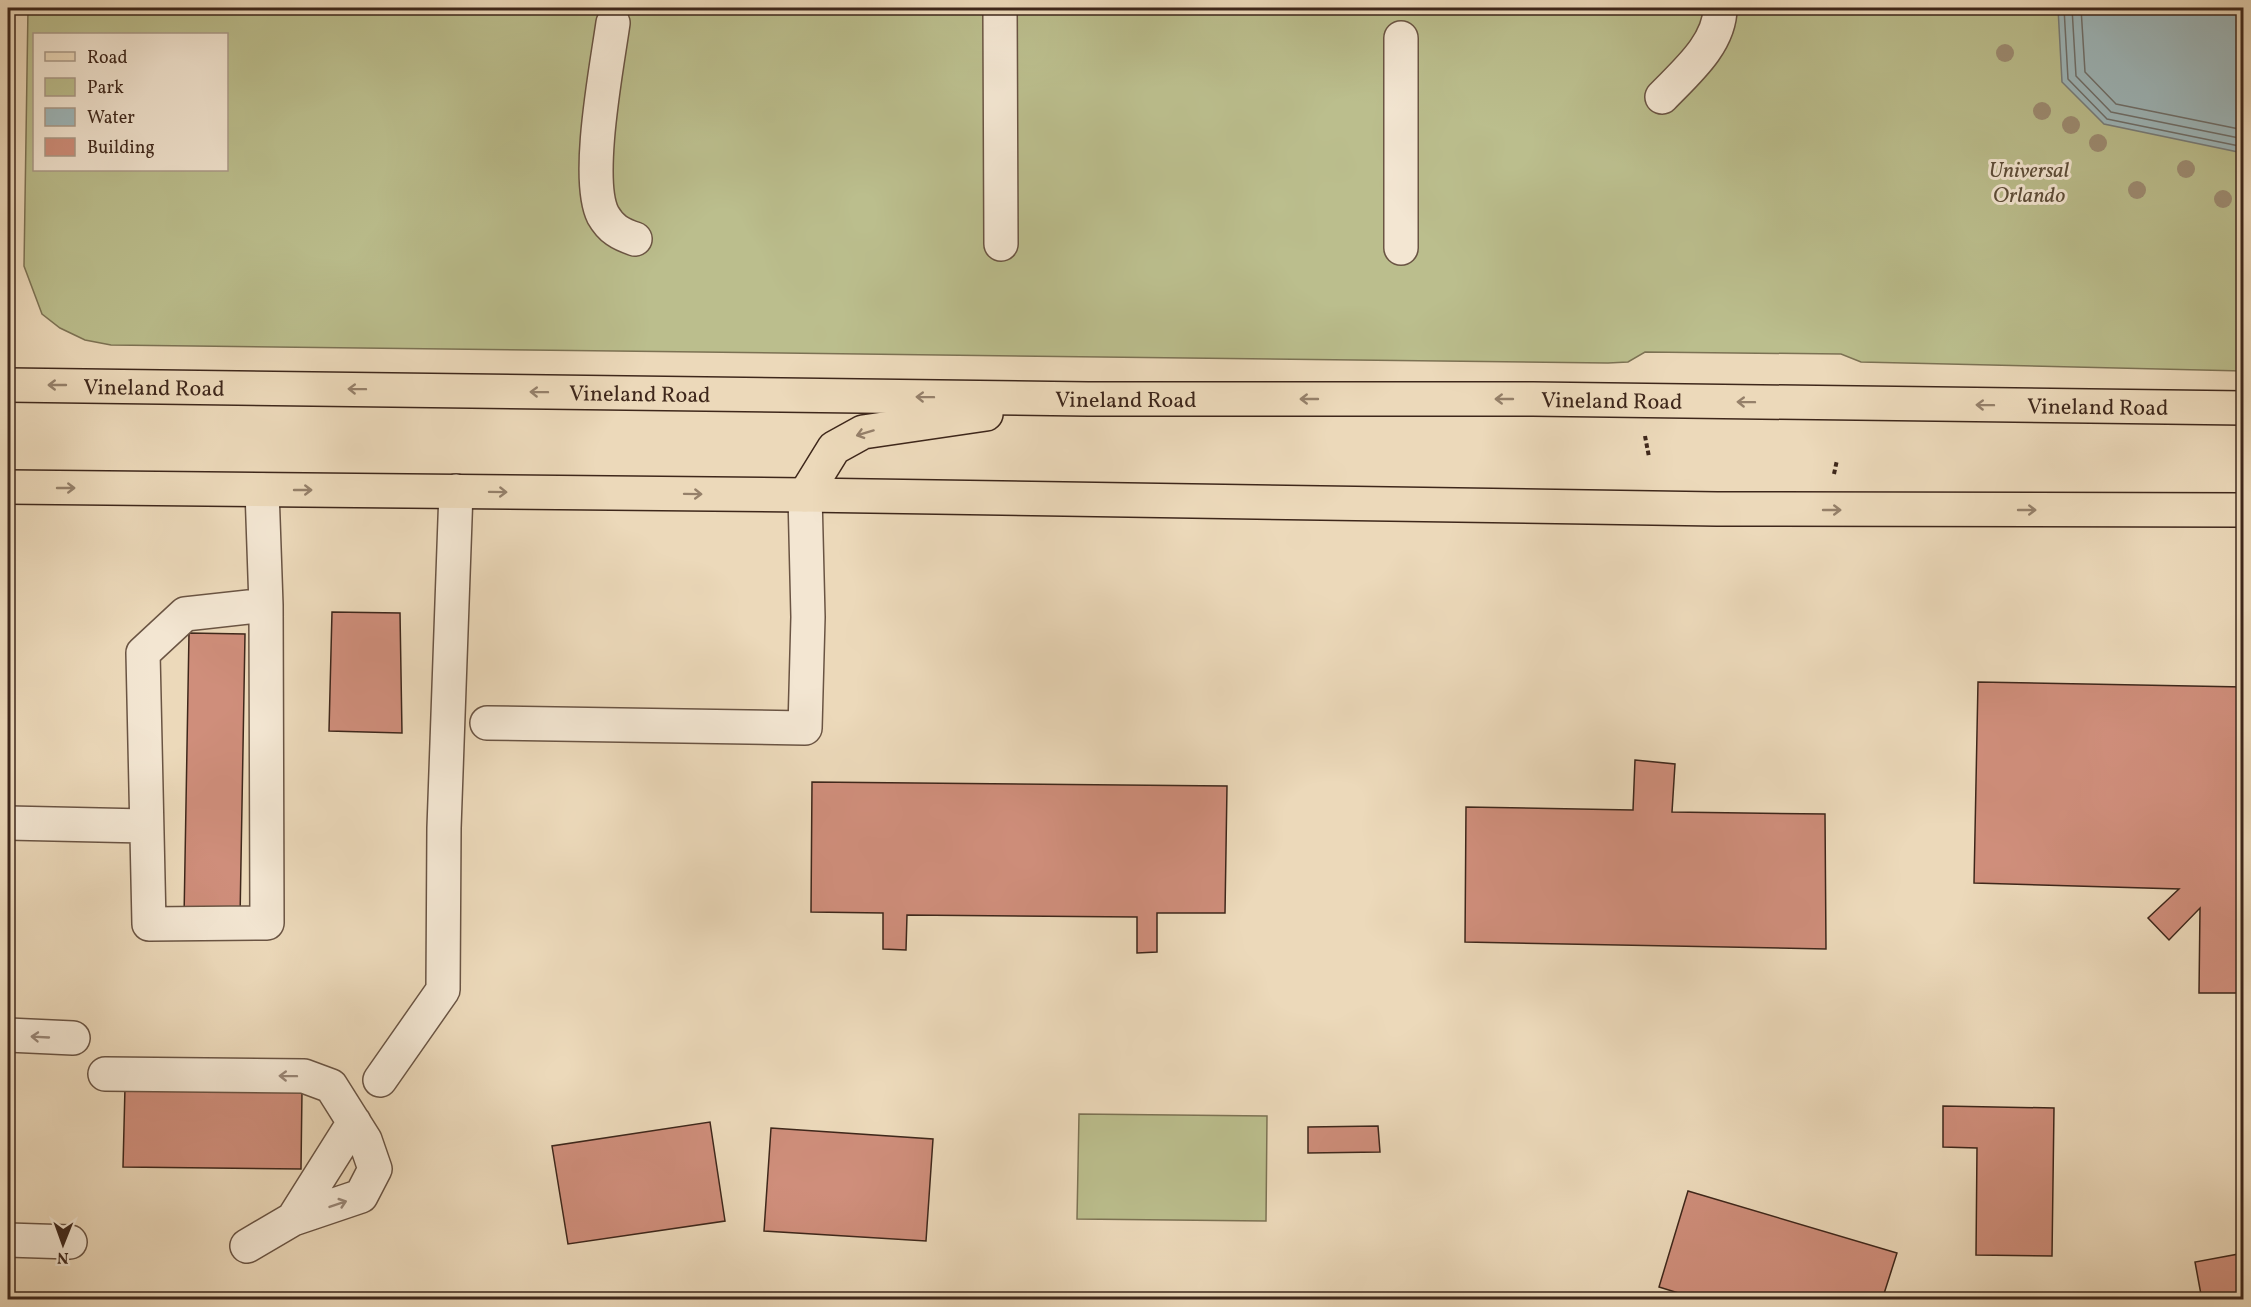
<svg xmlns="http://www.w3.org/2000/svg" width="2251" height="1307" viewBox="0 0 2251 1307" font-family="Vollkorn,serif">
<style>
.green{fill:#bbbe8d;stroke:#7c7254;stroke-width:1.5;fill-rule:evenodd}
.water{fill:#9db7bb;stroke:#777d7b;stroke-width:1.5}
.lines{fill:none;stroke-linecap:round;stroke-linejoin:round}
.shore{stroke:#6e6f6b;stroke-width:1.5}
.building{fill:#cf8e7b;stroke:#3e271b;stroke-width:1.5}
.minor-casing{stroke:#6a5443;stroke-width:36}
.major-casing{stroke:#3e271b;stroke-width:36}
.path{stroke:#3e271b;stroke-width:4;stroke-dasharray:4.5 3;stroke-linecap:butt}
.minor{stroke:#f3e6d2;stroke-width:33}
.major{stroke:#ecd9ba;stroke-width:33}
.tree{fill:#9d8c72}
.oneway{stroke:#95806a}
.oneway2{stroke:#988676}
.labels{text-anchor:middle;stroke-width:6;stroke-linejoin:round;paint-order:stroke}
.park-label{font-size:22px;font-style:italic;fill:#5d4d38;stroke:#f3e6d2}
.street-label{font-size:22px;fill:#3e271b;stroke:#f3e6d2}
</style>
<rect width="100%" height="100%" fill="#ecd9ba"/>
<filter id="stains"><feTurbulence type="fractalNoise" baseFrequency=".00333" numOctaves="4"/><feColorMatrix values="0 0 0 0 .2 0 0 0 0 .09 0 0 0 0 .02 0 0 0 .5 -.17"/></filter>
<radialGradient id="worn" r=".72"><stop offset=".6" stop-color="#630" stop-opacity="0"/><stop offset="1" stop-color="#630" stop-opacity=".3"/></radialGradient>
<path class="green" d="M28,8H2243V371L1861,362L1841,354L1645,352L1628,362L1608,363L111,345L85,340L60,328L42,314L24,266ZM34,34H226V170H34Z
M1079,1114L1267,1116L1266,1221L1077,1219Z"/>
<path class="water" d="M2058,8H2243V153L2104,124L2062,82Z"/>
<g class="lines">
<path class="shore" d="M2064,8L2068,79L2107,119L2244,147
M2072,8L2076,76L2111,112L2244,139
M2081,8L2085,72L2116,104L2244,130"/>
</g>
<path class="building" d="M332,612L400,613L402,733L329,731Z
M189,633L245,634L240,919L184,918Z
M1978,682L2244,687V993H2199L2200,908L2169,940L2148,918L2179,889L1974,883Z
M1635,760L1675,764L1672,812L1825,814L1826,949L1465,942L1466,807L1633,810Z
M812,782L1227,786L1225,913H1157V952L1137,953V917L907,915L906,950L883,949V913L811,912Z
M125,1087L302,1091L301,1169L123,1167Z
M1943,1106L2054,1108L2052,1256L1976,1255L1977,1148L1943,1147Z
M710,1122L725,1221L568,1244L552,1146Z
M1378,1126L1380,1152L1308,1153V1127Z
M771,1128L933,1139L926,1241L764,1231Z
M1688,1191L1897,1253L1882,1300H1701L1659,1287Z
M2244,1253V1300H2202L2195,1262Z"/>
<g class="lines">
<defs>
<path id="minor" d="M1000,8L1001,244
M613,23C607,66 585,179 603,215C611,229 620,234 635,239
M1401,38V248
M1662,97C1685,73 1720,44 1720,8
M262,490L266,605L267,923L149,924L143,653L185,614L266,605
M487,723L805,728L808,617L805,495
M8,823L145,826
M8,1035L73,1038
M105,1074L304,1076L331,1086L365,1140L375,1169L361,1196L293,1219L247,1246
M380,1080L443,990L444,828L456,491
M293,1219L354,1122
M8,1240L70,1242"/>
<g id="major">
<path id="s1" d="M8,385L1088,399H1533L2244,408"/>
<path d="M8,487L805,495L1717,509L2244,510"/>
<path d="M805,495L834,448L863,432L986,414"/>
</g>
</defs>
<use href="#minor" class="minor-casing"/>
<use href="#major" class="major-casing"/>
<path class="path" d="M1645,436L1649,457
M1834,474L1837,460"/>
<use href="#minor" class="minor"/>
<use href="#major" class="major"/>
</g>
<g class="tree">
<circle cx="2005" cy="53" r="9"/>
<circle cx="2042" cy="111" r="9"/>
<circle cx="2071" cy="125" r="9"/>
<circle cx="2098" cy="143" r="9"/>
<circle cx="2186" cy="169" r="9"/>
<circle cx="2137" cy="190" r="9"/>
<circle cx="2223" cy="199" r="9"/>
</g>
<defs><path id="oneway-shaft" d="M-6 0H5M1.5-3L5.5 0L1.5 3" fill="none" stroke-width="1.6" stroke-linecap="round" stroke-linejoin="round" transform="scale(1.5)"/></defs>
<g class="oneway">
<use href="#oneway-shaft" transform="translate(57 385) rotate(180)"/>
<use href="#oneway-shaft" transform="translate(357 389) rotate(-179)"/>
<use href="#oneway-shaft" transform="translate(539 392) rotate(-179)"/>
<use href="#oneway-shaft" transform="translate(925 397) rotate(-179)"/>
<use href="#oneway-shaft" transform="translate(1309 399) rotate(180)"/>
<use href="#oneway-shaft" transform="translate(1504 399) rotate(180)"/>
<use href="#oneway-shaft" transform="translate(1746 402) rotate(-179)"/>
<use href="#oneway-shaft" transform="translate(1985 405) rotate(-179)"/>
<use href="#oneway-shaft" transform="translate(865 433) rotate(163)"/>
<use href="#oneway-shaft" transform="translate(66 488)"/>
<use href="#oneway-shaft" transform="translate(303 490)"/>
<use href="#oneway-shaft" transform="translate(498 492) rotate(1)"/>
<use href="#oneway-shaft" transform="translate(693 494) rotate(1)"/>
<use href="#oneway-shaft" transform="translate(1832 510)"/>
<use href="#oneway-shaft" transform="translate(2027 510)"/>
</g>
<g class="oneway2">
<use href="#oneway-shaft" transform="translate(40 1037) rotate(-177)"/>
<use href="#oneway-shaft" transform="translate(288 1076) rotate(-179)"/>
<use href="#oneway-shaft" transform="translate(338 1204) rotate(-19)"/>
</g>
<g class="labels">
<g class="park-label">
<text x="2029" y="177">Universal<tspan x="2029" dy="25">Orlando</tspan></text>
</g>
<g class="street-label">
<text dy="8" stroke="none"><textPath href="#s1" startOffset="146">Vineland Road</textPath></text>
<text dy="8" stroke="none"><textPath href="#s1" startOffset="632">Vineland Road</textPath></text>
<text dy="8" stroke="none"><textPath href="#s1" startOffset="1118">Vineland Road</textPath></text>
<text dy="8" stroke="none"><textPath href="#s1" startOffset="1604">Vineland Road</textPath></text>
<text dy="8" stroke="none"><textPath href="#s1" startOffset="2090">Vineland Road</textPath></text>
</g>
</g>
<rect width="2251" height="1307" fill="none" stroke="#ecd9ba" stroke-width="30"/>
<rect x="9" y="9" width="2233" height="1289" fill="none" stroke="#3e271b" stroke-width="3"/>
<rect x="15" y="15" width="2221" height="1277" fill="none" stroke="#3e271b" stroke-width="1.5"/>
<rect x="33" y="33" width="195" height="138" fill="#f3e6d2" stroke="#ab9a89" stroke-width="1.5"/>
<rect x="45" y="52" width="30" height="9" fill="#ecd9ba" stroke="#ab9a89" stroke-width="1.5"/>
<text x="87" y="63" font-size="18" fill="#3e271b">Road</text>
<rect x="45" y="78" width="30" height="18" fill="#bbbe8d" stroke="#ab9a89" stroke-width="1.5"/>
<text x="87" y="93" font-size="18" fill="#3e271b">Park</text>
<rect x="45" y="108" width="30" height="18" fill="#9db7bb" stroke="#ab9a89" stroke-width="1.5"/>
<text x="87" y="123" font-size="18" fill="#3e271b">Water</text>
<rect x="45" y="138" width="30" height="18" fill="#cf8e7b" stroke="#ab9a89" stroke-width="1.5"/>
<text x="87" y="153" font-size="18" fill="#3e271b">Building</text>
<g transform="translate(63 1244) rotate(181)" stroke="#f3e6d2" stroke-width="4.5" paint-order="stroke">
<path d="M0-4.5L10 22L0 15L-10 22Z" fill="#3e271b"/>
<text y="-9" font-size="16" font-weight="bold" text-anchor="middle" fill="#3e271b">N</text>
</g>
<rect width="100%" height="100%" filter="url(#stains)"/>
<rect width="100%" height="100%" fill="url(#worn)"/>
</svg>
